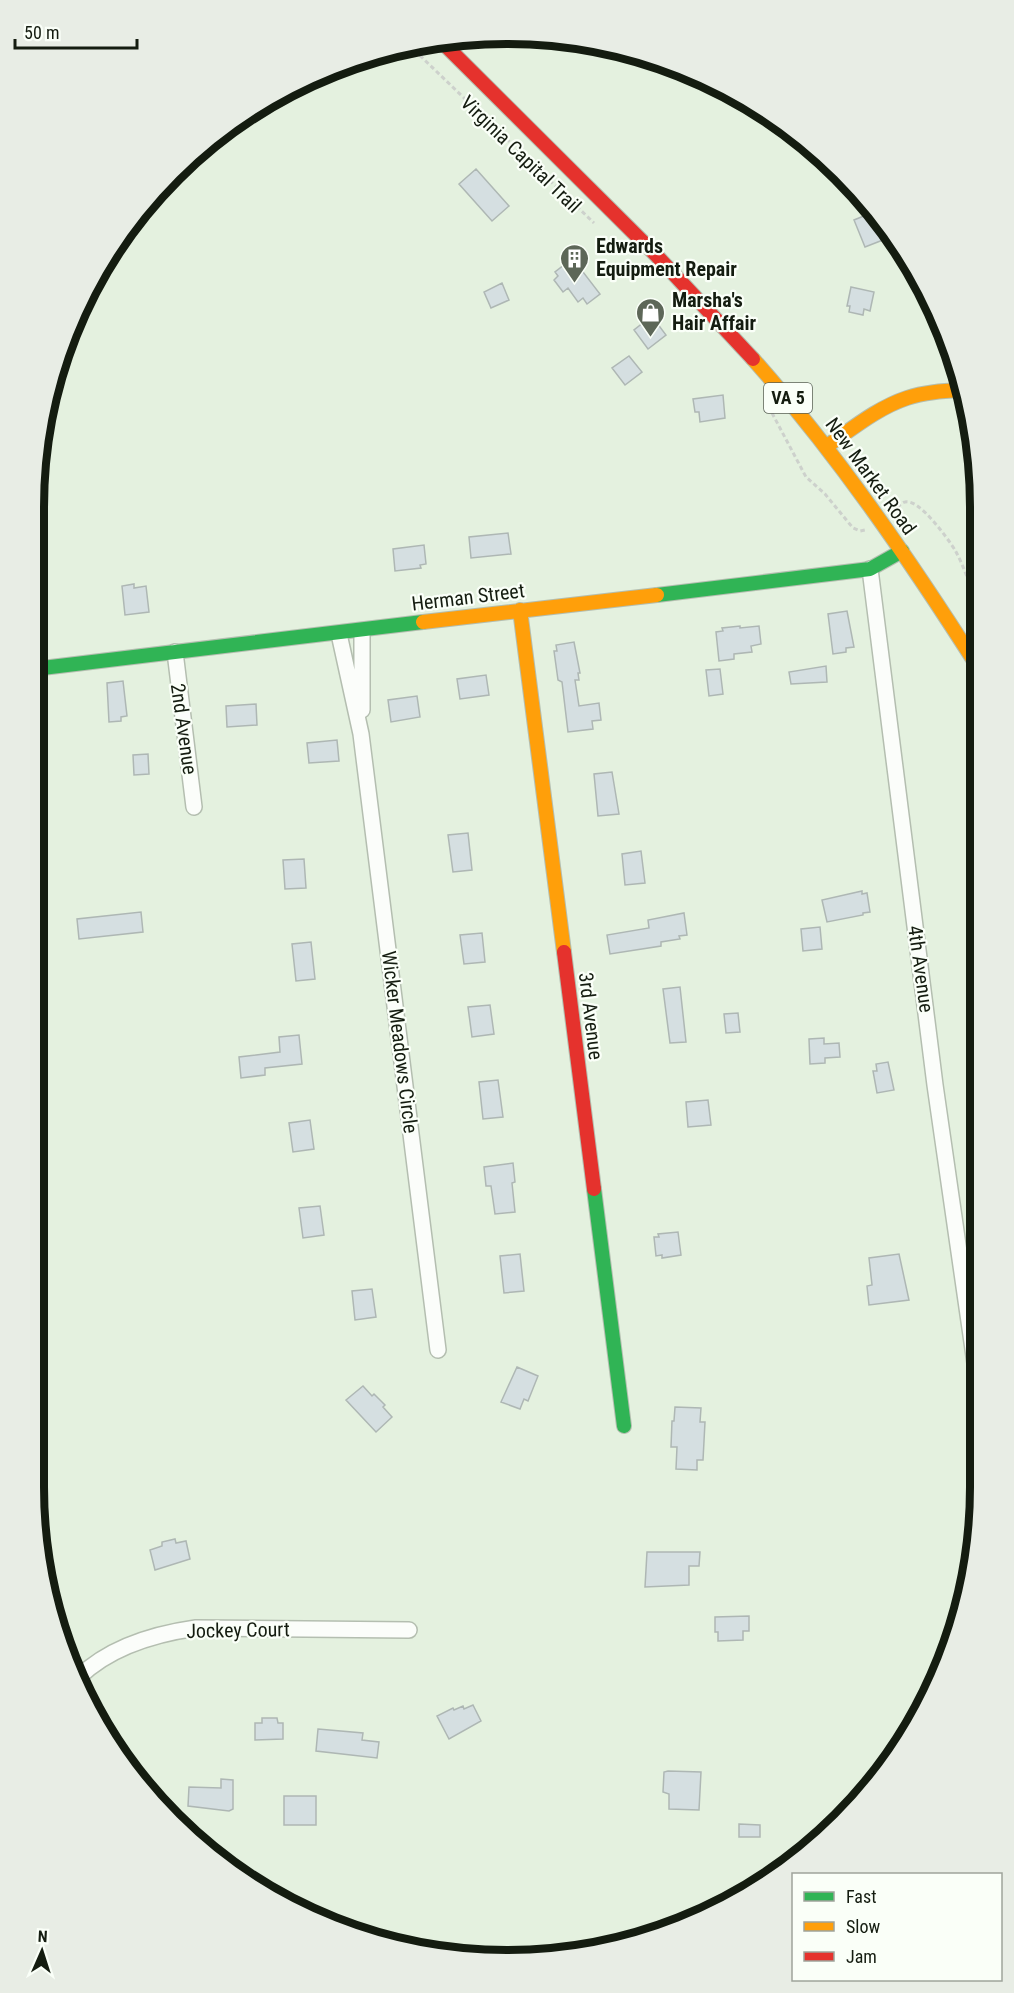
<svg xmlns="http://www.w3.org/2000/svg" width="1014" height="1993" viewBox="0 0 1014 1993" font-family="'Roboto Condensed',sans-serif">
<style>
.building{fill:#d5dfe1;stroke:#aeb7b4;stroke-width:1.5}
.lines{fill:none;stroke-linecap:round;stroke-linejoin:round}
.street-casing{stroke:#b4beb0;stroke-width:18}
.fast-casing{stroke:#b4beb0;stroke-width:16}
.slow-casing{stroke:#b4beb0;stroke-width:16}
.jam-casing{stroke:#b4beb0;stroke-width:16}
.path{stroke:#cdd1cc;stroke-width:3;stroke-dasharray:4.5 3;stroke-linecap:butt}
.street{stroke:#fbfdfa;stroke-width:15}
.fast{stroke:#30b455;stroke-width:14}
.slow{stroke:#ff9f0a;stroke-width:14}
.jam{stroke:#e5322d;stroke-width:14}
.labels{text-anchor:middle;stroke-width:4.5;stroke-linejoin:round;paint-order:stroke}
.shield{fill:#fafff8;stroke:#596056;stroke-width:1.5}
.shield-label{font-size:18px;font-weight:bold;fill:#141c10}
.street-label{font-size:20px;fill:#141c10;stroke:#fafff8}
.poi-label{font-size:20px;font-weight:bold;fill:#141c10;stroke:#fafff8;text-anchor:start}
.rim{fill:none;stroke:#141c10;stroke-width:8}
</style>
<rect width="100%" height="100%" fill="#e4f1df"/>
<path class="building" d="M476,169L509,206L492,221L459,184Z
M876,211L883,219L893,236L865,247L854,220Z
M569,261L576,271L580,268L600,294L587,304L583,298L578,302L568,288L563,292L554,280L558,276L555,272Z
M502,283L509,300L491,308L484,292Z
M851,287L874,292L870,311L864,309L863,315L849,312L850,306H847Z
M644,322L649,329L657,323L666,335L648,349L634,330Z
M629,356L642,372L625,385L612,368Z
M723,395L725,418L700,422L699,412H695L693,399Z
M508,533L511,554L471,558L469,537Z
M424,545L426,564L420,565L421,568L395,571L393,549Z
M134,584V588L146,586L149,612L125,615L122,586Z
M42,585L47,624L34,626V586Z
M847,611L854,647L846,648V652L833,654L828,614Z
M740,626V628L759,626L761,644L751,646L752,652L734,654V659L719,661L716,632L723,631L722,628Z
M574,642L580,673H578L579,680H575L579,706L599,703L601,720L592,721L593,729L568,732L562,682L558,680L554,651H557L556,645Z
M826,666L827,682L791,684L789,672Z
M720,669L723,694L709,696L706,670Z
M486,675L489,695L460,699L457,679Z
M123,681L127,716L121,717V721L109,722L107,683Z
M417,696L420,717L391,722L388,700Z
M256,704L257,725L227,727L226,706Z
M337,740L339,761L309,763L307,743Z
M148,754L149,774L134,775L133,755Z
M612,772L619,814L598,816L594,774Z
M468,833L472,870L453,872L448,835Z
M641,851L645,883L625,885L622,854Z
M304,859L306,888L285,889L283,860Z
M862,891V894L867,893L870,912L863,913V915L827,922L822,900Z
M141,912L143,932L79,939L77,919Z
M684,913L687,935L679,936L680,939L661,942V946L610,954L607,935L649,928L648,920Z
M820,927L822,949L803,951L801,929Z
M482,933L485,962L464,964L460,935Z
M311,942L315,979L296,981L292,944Z
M680,987L686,1042L670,1043L663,989Z
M490,1005L494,1034L472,1037L468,1007Z
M738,1013L740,1032L726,1033L724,1014Z
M299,1035L302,1064L265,1068V1075L241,1078L239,1057L280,1052L279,1037Z
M824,1038V1044L839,1043L840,1057L825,1058V1063L810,1064L809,1039Z
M888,1062L894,1090L877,1093L873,1071H877L876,1064Z
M498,1080L503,1117L483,1119L479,1082Z
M708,1100L711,1125L688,1127L686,1102Z
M310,1120L314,1149L293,1152L289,1123Z
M513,1163L515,1182L512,1183L515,1212L495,1214L491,1186H486L484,1167Z
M320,1206L324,1235L303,1238L299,1208Z
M678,1232L681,1255L662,1258V1255L656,1256L654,1237H659L658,1234Z
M520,1254L524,1291L504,1293L500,1256Z
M899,1254L909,1300L869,1305L867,1286L872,1285L869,1258Z
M372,1289L376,1317L355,1320L352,1291Z
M517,1367L538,1376L528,1401L524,1399L520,1409L501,1402Z
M363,1386L372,1396L374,1394L385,1405L383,1407L392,1417L376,1432L346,1400Z
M675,1407L701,1408L700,1422H705L703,1460H697V1470L676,1469L677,1447H671L672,1421H674Z
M175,1539L176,1543L186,1541L190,1559L155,1570L150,1550L162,1546V1542Z
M647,1552H700L699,1566H689V1585L645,1587Z
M749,1616V1631H743V1640L718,1641V1632H715V1617Z
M473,1705L481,1721L449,1739L437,1716L453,1708L454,1710L463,1706L464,1709Z
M262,1718H277L278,1723H283V1739L255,1740V1723H262Z
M318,1729L363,1733L362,1740L379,1742L377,1758L316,1751Z
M668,1771L701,1772L699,1810L669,1809V1794L663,1792L664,1772Z
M221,1779L233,1780V1809L229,1811L188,1806L189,1787L221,1788Z
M284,1796H316V1825H284Z
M739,1824L760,1825V1837H739Z"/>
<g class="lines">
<defs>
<path id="street" d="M870,569L935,1085L976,1370
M339,634L361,734L438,1350
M175,652L194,807
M362,710V631
M79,1677C110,1647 154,1634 196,1628L409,1630"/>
<path id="fast" d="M657,595L870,569L902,551
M34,669L423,622
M594,1189L624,1426"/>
<path id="slow" d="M753,359C838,455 909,559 978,667
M827,446C852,429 877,408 907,398C924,392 944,391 962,390
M520,610L564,952
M423,622L657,595"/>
<path id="jam" d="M439,39L656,255L753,359
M564,952L594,1189"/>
</defs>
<use href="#street" class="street-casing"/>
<use href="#fast" class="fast-casing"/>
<use href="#slow" class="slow-casing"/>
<use href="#jam" class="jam-casing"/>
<path class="path" d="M409,45L594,223
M772,413L806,477L825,494L853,528L860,531L865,530
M897,507C899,506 903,502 905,502C919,498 948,539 955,550C964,566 970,586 977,603"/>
<use href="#street" class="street"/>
<use href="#fast" class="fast"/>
<use href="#slow" class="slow"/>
<use href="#jam" class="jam"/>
</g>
<defs>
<symbol id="building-pin" viewBox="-11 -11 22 30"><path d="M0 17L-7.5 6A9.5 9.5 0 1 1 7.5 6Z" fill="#5d6758" stroke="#fafff8"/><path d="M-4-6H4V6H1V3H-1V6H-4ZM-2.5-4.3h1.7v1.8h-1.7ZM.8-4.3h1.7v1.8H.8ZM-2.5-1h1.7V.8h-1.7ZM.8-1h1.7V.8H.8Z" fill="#fff"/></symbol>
<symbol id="shop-pin" viewBox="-11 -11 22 30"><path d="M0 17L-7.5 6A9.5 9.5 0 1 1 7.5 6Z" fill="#5d6758" stroke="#fafff8"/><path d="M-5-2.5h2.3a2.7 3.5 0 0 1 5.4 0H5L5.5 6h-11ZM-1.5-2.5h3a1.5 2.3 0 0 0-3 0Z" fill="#fff"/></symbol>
</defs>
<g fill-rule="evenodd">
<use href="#building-pin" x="558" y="242" width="33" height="45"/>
<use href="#shop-pin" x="634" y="296" width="33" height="45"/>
</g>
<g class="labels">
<rect class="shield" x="764" y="383" width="48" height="30" rx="4.5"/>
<g class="shield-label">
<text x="788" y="404">VA 5</text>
</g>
<g class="street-label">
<text transform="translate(521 154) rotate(44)" y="7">Virginia Capital Trail</text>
<text transform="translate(871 476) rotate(54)" y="7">New Market Road</text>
<text transform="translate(468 597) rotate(-7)" y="7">Herman Street</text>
<text transform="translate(184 729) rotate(82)" y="7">2nd Avenue</text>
<text transform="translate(921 969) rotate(82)" y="7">4th Avenue</text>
<text transform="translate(591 1016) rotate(83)" y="7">3rd Avenue</text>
<text transform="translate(400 1042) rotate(83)" y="7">Wicker Meadows Circle</text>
<text transform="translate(238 1630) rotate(-1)" y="7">Jockey Court</text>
</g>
<g class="poi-label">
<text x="596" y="253">Edwards<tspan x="596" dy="23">Equipment Repair</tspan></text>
<text x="672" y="307">Marsha's<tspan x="672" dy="23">Hair Affair</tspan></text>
</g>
</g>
<path d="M0 0H1014V1993H0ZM507 44H507A463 463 0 0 1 970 507V1487A463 463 0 0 1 507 1950H507A463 463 0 0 1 44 1487V507A463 463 0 0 1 507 44Z" fill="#e8ede5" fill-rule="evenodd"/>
<path class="rim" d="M507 44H507A463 463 0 0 1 970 507V1487A463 463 0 0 1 507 1950H507A463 463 0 0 1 44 1487V507A463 463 0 0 1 507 44Z"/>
<rect x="792" y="1873" width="210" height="108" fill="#fafff8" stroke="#9ea49b" stroke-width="1.5"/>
<rect x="804" y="1892" width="30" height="9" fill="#30b455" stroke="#9ea49b" stroke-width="1.5"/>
<text x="846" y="1903" font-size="18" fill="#141c10">Fast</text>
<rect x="804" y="1922" width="30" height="9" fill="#ff9f0a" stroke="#9ea49b" stroke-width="1.5"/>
<text x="846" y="1933" font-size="18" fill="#141c10">Slow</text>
<rect x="804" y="1952" width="30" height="9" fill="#e5322d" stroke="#9ea49b" stroke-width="1.5"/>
<text x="846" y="1963" font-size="18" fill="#141c10">Jam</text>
<g transform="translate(42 1951) rotate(3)" stroke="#fafff8" stroke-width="4.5" paint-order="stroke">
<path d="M0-4.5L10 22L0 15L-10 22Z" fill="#141c10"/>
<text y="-9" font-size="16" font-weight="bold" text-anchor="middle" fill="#141c10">N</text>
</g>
<path d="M15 39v9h122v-9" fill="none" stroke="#141c10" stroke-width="3"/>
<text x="24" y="39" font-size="18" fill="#141c10" stroke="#fafff8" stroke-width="4.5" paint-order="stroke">50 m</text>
</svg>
